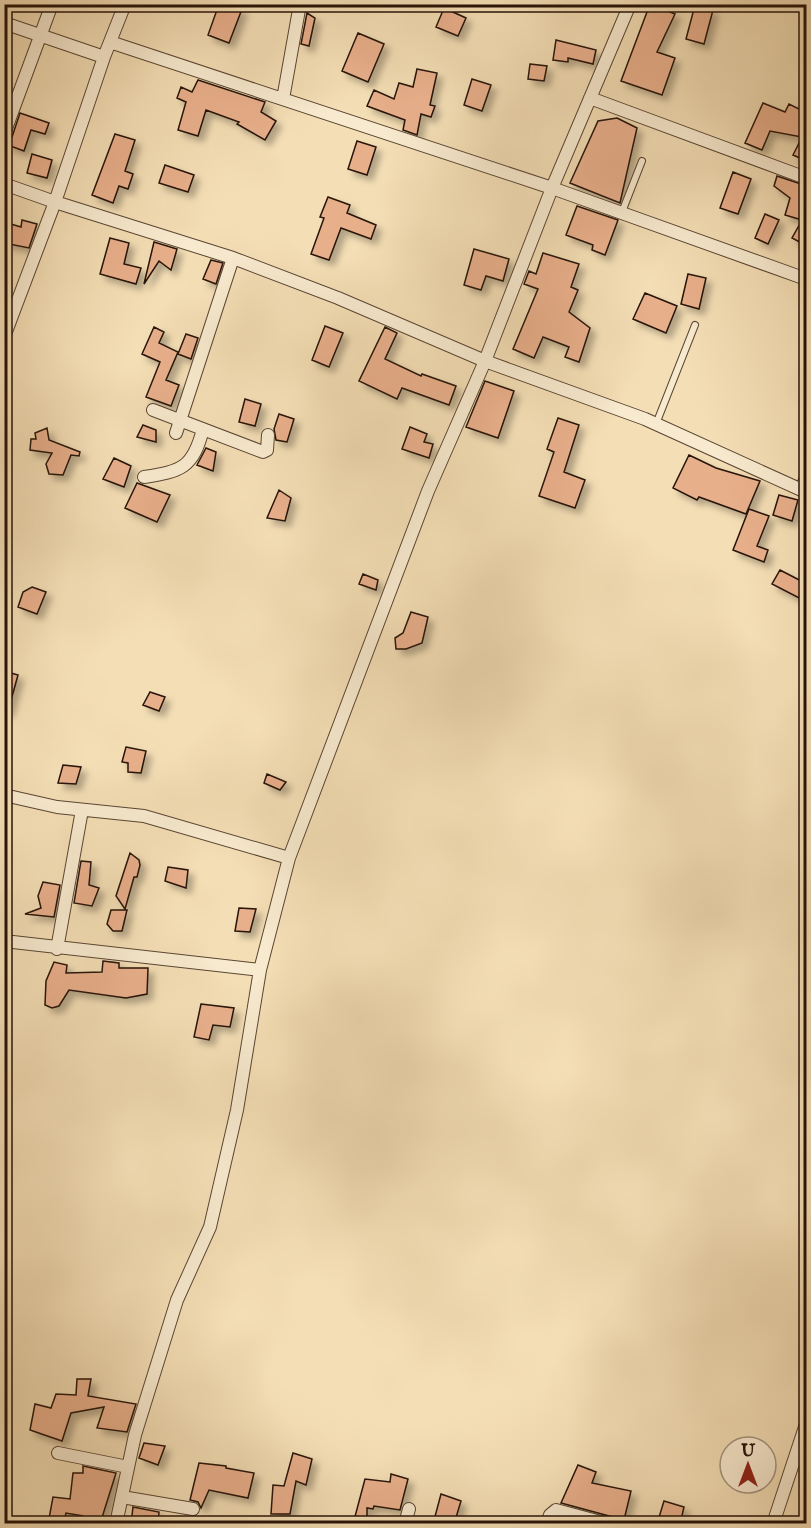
<svg xmlns="http://www.w3.org/2000/svg" width="811" height="1528" viewBox="0 0 811 1528" font-family="'IM FELL English',serif">
<style>
.building{fill:#e8af8b;stroke:#271308;stroke-width:1.5;filter:url(#shadow)}
.lines{fill:none;stroke-linecap:round;stroke-linejoin:round}
.service-casing{stroke:#5a4633;stroke-width:8}
.minor-casing{stroke:#5a4633;stroke-width:14}
.service{stroke:#f8eacf;stroke-width:6}
.minor{stroke:#f8eacf;stroke-width:12}
</style>
<defs>
<filter id="shadow"><feDropShadow dx="5.5" dy="5.5" stdDeviation="3" flood-color="#0004"/></filter>
</defs>
<rect width="100%" height="100%" fill="#f4deb5"/>
<filter id="stains"><feTurbulence type="fractalNoise" baseFrequency=".00333" numOctaves="4"/><feColorMatrix values="0 0 0 0 .2 0 0 0 0 .09 0 0 0 0 .02 0 0 0 .5 -.17"/></filter>
<radialGradient id="worn" r=".72"><stop offset=".6" stop-color="#630" stop-opacity="0"/><stop offset="1" stop-color="#630" stop-opacity=".3"/></radialGradient>
<path class="building" d="M219,4L242,9L229,43L208,35Z
M650,4L675,14L657,52L675,58L662,95L621,81Z
M695,5L713,10L704,44L686,39Z
M444,8L466,18L458,36L436,27Z
M307,13L315,18L309,46L301,44Z
M358,33L384,44L368,82L342,71Z
M556,40L596,50L593,64L568,58V62L553,60Z
M530,64L547,66L544,81L528,79Z
M417,69L437,73L430,105L435,106L431,117L421,114L417,135L403,130L405,120L367,106L374,90L394,99L399,83L413,87Z
M472,79L491,85L482,111L464,105Z
M198,80L265,102L261,112L276,121L265,140L237,124L239,122L206,110L198,136L178,130L186,102L177,98L181,87L192,92Z
M763,103L785,112L789,104L807,113V161L793,155L802,137L770,131L762,150L745,143Z
M20,113L49,123L45,134L31,130L24,151L5,144L12,137Z
M617,118L637,128L620,203L570,183L598,121Z
M115,134L135,140L125,171L133,174L128,189L119,186L113,203L92,195Z
M357,141L376,147L367,175L348,169Z
M32,154L52,160L47,178L27,173Z
M165,165L194,175L188,192L159,183Z
M733,172L751,179L738,214L720,208Z
M777,176L807,186V246L792,238L802,220L785,215L790,198L774,186Z
M328,197L350,205L347,213L376,225L371,239L341,228L329,260L311,254L324,218L320,217Z
M577,206L618,220L605,255L592,250L593,245L566,235Z
M765,214L779,220L768,244L755,238Z
M22,220L37,224L29,248L4,243V222L21,227Z
M110,238L129,243L124,264L141,268L136,284L100,274Z
M154,242L177,249L171,270L159,261L144,284Z
M474,249L509,259L503,281L486,276L481,290L464,285Z
M543,253L579,264L571,287L578,290L569,312L590,328L579,362L565,357L569,347L543,337L534,358L513,349L538,289L524,284L529,271L536,274Z
M211,260L223,263L216,284L203,279Z
M688,274L706,278L699,309L681,304Z
M645,293L677,306L666,333L633,319Z
M325,326L343,333L329,367L312,360Z
M154,327L164,332L159,343L178,352L166,380L179,385L171,406L146,397L160,362L142,354Z
M385,327L397,333L385,359L421,376L422,374L456,386L449,405L402,388L397,399L359,381Z
M186,334L198,338L191,359L178,354Z
M485,381L514,391L498,438L466,427Z
M245,399L261,404L255,426L239,422Z
M279,414L294,419L287,442L276,440L274,429Z
M558,418L579,425L564,472L585,480L575,508L539,496L554,452L547,449Z
M143,425L156,430V442L137,437Z
M410,427L427,434L424,442L433,444L429,458L402,449Z
M47,428L49,440L80,452L79,456L71,455L63,475L49,474L46,464L52,453L30,450L31,439H36L35,433Z
M206,448L216,452L213,471L197,465Z
M689,455L716,468L760,481L746,514L699,497L697,500L673,488Z
M114,458L131,466L124,487L103,479Z
M137,483L170,495L157,522L125,508Z
M279,490L291,498L285,521L267,518Z
M779,495L798,500L792,521L773,515Z
M749,509L769,516L757,546L768,550L764,562L733,550Z
M780,570L807,584V602L772,584Z
M363,574L378,580L376,590L359,584Z
M32,587L46,592L37,614L18,607L23,592Z
M411,612L428,617L422,643L406,649H396L395,638L403,633Z
M4,671L18,675L8,711H4Z
M150,692L165,697L159,711L143,705Z
M126,747L146,751L141,773L128,772V763L122,762Z
M63,765L81,767L76,784L58,783Z
M267,774L286,782L280,790L264,783Z
M130,853L139,860L140,865L137,877H134L125,909L116,896Z
M81,861L91,862L89,885L99,888L92,906L74,903Z
M168,867L188,870L186,888L165,881Z
M43,882L60,885L54,917L25,914L41,908L38,896Z
M239,908L256,909L250,932L235,931Z
M111,910H127L122,931H113L107,924Z
M103,961L119,963V968H148L147,994L126,998L69,990L59,1006L52,1008L45,1005L46,981L54,962L67,965L66,973L102,972Z
M201,1004L234,1008L230,1027L213,1025L209,1040L194,1037Z
M77,1379H91L88,1396L136,1404L127,1432L97,1428L104,1407L71,1413L62,1441L30,1430L35,1404L51,1408L56,1394L76,1395Z
M144,1443L165,1446L158,1465L139,1458Z
M293,1453L312,1459L306,1485L296,1481L290,1514H271L273,1485L284,1486Z
M199,1463L226,1466V1468L254,1473L248,1498L209,1490L201,1508L198,1502L190,1500Z
M578,1465L596,1472L592,1483L631,1491L624,1520L561,1503Z
M83,1466L116,1473L100,1524L83,1522V1516L66,1513L63,1524H48L53,1497L70,1499L73,1473H83Z
M391,1474L408,1479L400,1510L374,1506L373,1509L367,1508V1524H353L365,1479L390,1482Z
M441,1494L461,1501L454,1524H433Z
M664,1501L684,1507L680,1524H657Z
M133,1507L159,1512L158,1524H131Z"/>
<g class="lines">
<defs>
<path id="service" d="M622,212L642,161
M656,424L695,325"/>
<path id="minor" d="M4,23L104,57
M110,42L552,188L806,279
M590,98L806,178
M283,99L300,4
M4,134L52,4
M4,184L55,202L104,57L125,4
M4,337L55,202L233,258L338,298L485,361L645,419L806,492
M153,410L263,452L267,450L268,435
M176,433L233,258
M144,477C182,471 193,468 203,429
M801,490L806,478
M4,795L57,807L144,816L289,858
M4,941L260,970
M57,949L82,810
M58,1453L128,1467
M122,1497L193,1509
M116,1524L135,1435L177,1300L210,1227L237,1110L260,970L289,858L428,491L485,361L552,188L630,4
M405,1524L409,1509
M547,1524L550,1515L556,1510L608,1524
M773,1524L806,1424"/>
</defs>
<use href="#service" class="service-casing"/>
<use href="#minor" class="minor-casing"/>
<use href="#service" class="service"/>
<use href="#minor" class="minor"/>
</g>
<rect width="811" height="1528" fill="none" stroke="#f4deb5" stroke-width="24"/>
<rect x="6" y="6" width="799" height="1516" fill="none" stroke="#271308" stroke-width="3"/>
<rect x="12" y="12" width="787" height="1504" fill="none" stroke="#271308" stroke-width="1.5"/>
<g transform="translate(748 1465)"><circle r="28" fill="#f8eacf" stroke="#a4947f" stroke-width="1.5"/>
<path d="M0-4.5L10 22L0 15L-10 22Z" fill="#8f2418"/>
<text y="-9" font-size="16" font-weight="bold" text-anchor="middle" fill="#271308">U</text>
</g>
<rect width="100%" height="100%" filter="url(#stains)"/>
<rect width="100%" height="100%" fill="url(#worn)"/>
</svg>
